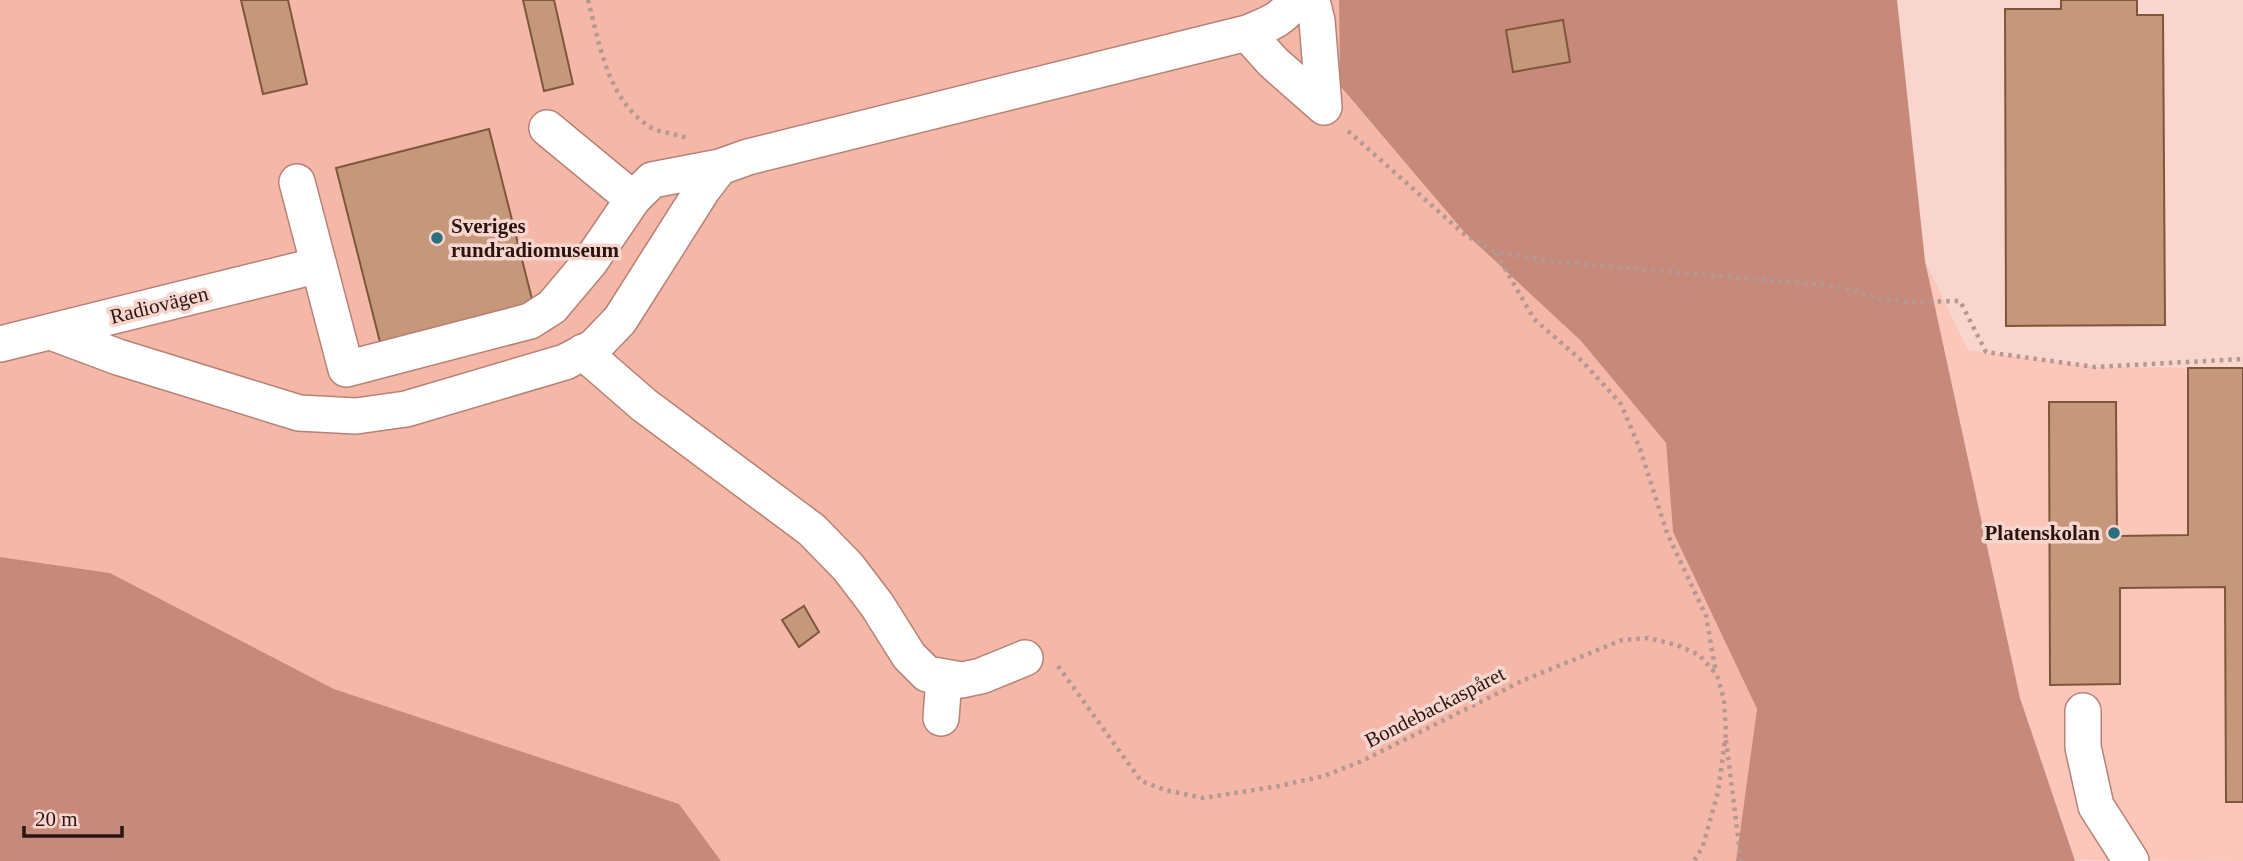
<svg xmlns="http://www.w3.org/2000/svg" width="2243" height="861" viewBox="0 0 2243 861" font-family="Georgia,serif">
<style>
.built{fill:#fbc7ba}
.green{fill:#f5b7a8}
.forest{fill:#c7897a}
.building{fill:#c5987b;stroke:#7f563b;stroke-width:2}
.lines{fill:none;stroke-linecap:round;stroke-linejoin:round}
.minor-casing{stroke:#b68275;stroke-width:38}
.path{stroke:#b59890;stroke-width:4.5;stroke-dasharray:3.5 5;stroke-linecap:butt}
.minor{stroke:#fff;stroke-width:35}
.poi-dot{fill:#2a6f7e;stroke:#f8d5cd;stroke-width:2.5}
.labels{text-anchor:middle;stroke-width:7;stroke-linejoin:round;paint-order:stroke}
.poi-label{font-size:21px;font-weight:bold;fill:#291611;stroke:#f8d5cd;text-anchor:start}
.street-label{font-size:21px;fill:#291611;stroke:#f8d5cd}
</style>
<rect width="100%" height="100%" fill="#f8d5cd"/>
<path class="built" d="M1925,261L1968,350L2095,367L2243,368V861L2074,860L2020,698Z"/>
<path class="green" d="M0,0H1339L1340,87L1465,233L1581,341L1666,443L1673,532L1757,709L1736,861H721L679,804L334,689L110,573L0,557Z"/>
<path class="forest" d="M1339,0H1897L1925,261L2020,698L2075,861H1736L1757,709L1673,532L1666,443L1581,341L1465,233L1340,86Z
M0,557L110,573L334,689L679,804L721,861H0Z"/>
<path class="building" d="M241,0H288L307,84L263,94Z
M523,0H554L573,84L544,91Z
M2061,0H2137V15H2163L2165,325L2006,326L2005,9H2061Z
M1563,20L1570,62L1513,72L1506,30Z
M489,129L535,311L382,350L336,168Z
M2188,368H2243V802H2226L2225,587L2120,588V684L2050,685L2049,402H2116L2117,536L2188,535Z
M804,606L819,632L799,647L782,620Z"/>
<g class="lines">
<defs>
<path id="minor" d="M1312,0L1317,21L1324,107
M1247,33L1273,62L1324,107
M547,128L633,199
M297,182L346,369L530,321L552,307L590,262L633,199L652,180L720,167
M51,332L118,357L299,413L356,416L406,409L565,362L594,347L620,320L703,189L720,167L748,157L1247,33C1269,24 1282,20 1296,0
M0,344L319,265
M583,352L644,405L812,530L848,567L877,605L909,656L927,674L962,680L981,676L1025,658
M2083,711V747L2096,806L2131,861
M941,718L944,678"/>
</defs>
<use href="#minor" class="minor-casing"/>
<path class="path" d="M588,0C600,46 608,102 652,128C663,134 677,133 688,139
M1348,131L1464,234L1495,252L1557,262L1835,286L1880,299L1907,302L1960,301L1986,352L2095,367L2243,359
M1496,253L1534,319L1582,361L1621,404L1640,449L1667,533L1706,616L1716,673
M1058,666L1141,781L1165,790L1203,798L1279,786L1324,776L1362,761L1524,680L1622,640L1648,638L1677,645L1699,655L1717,675L1724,700L1726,733L1718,792L1703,846L1694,861
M1726,740L1741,861"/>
<use href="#minor" class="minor"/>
</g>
<g class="poi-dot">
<circle cx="437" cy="238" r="7"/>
<circle cx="2114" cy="533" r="7"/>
</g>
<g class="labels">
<g class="poi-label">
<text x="451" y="233">Sveriges<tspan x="451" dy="24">rundradiomuseum</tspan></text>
<text x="2100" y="540" text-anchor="end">Platenskolan</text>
</g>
<g class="street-label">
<text transform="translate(159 305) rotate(-14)" y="7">Radiovägen</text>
<text transform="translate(1435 707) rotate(-27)" y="7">Bondebackaspåret</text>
</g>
</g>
<path d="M24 826v10h98v-10" fill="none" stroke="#291611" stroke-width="3.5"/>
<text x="35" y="826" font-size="21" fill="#291611" stroke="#f8d5cd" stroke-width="5" paint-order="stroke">20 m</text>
</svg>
